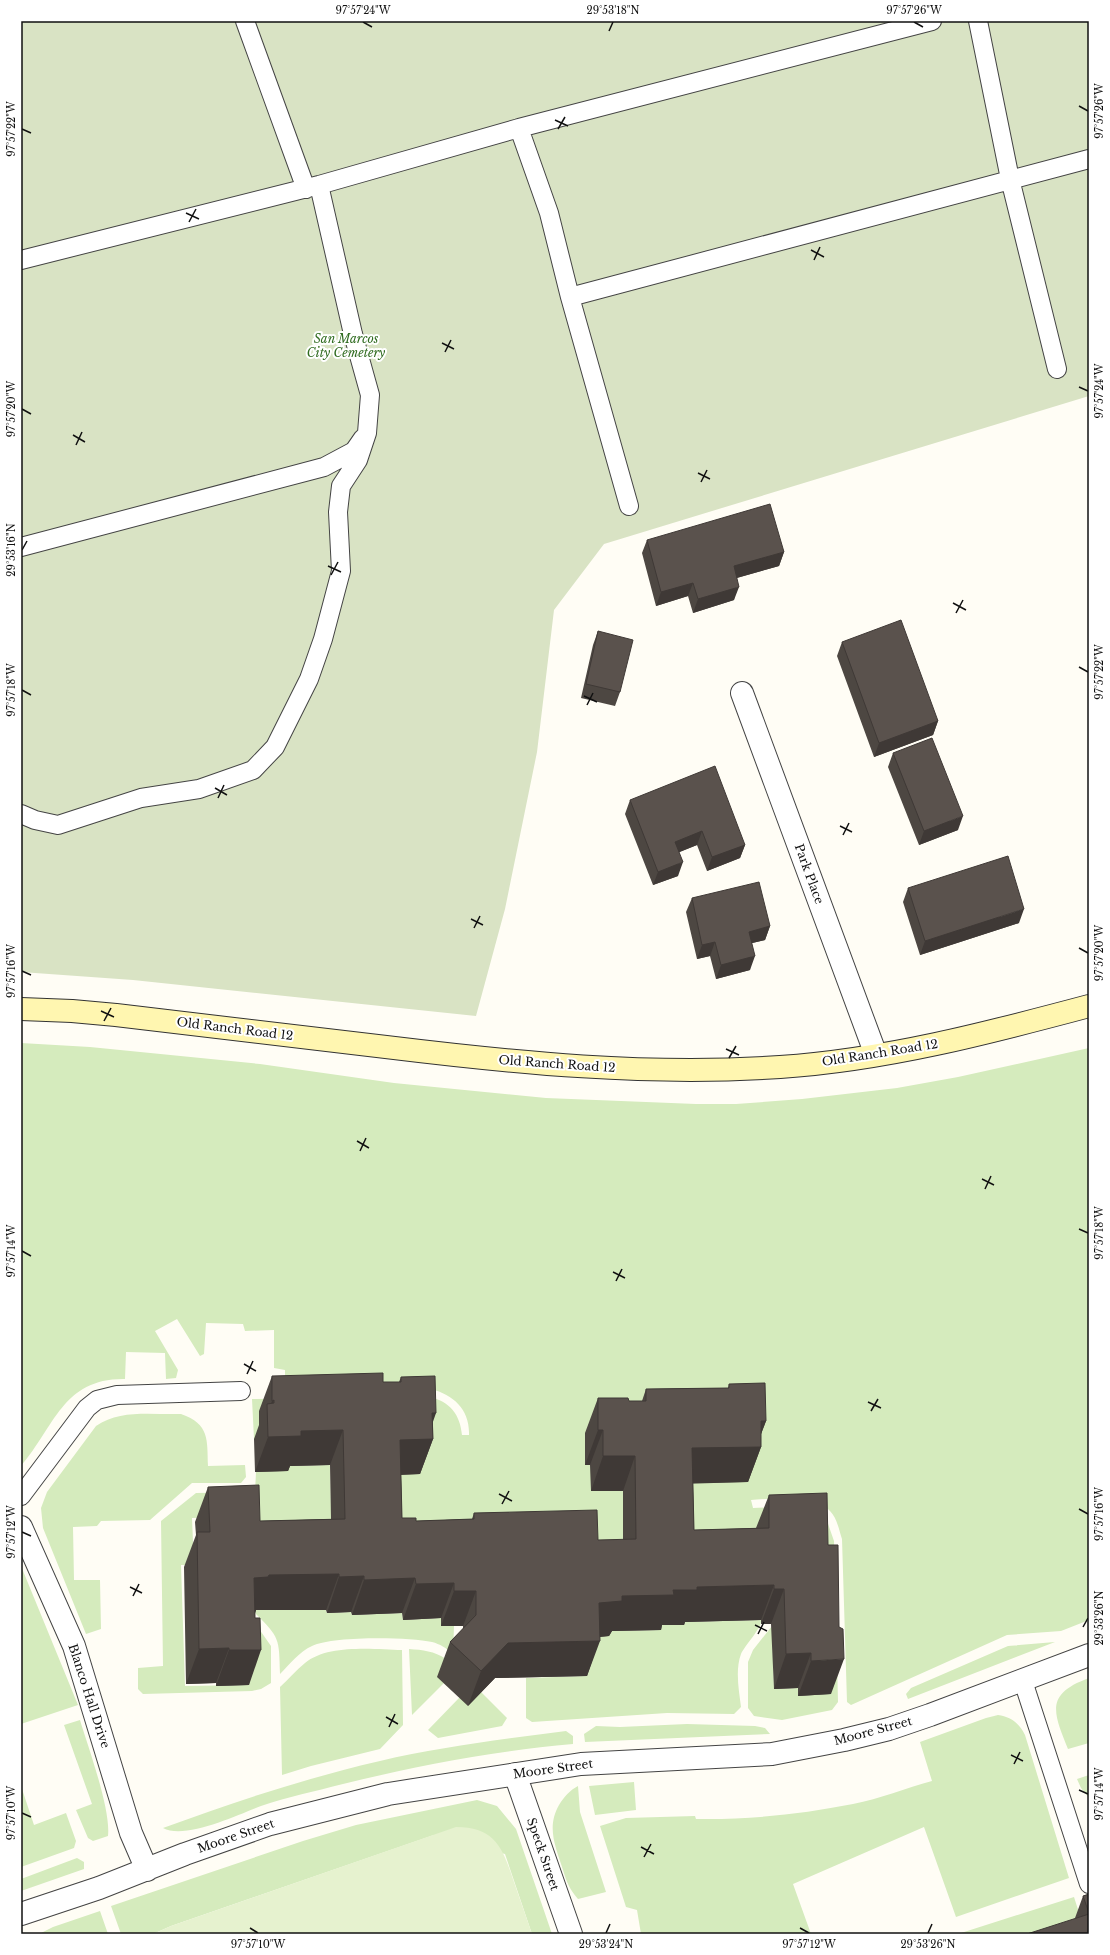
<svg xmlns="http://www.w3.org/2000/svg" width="1110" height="1955" viewBox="0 0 1110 1955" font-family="'Libre Baskerville',serif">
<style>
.green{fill:#d5ebbd}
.cemetery{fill:#d9e3c4}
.pitch{fill:#e6f2cf}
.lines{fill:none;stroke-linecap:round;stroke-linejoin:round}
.service-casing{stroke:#444;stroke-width:20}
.minor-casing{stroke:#444;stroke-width:24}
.secondary-casing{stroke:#333;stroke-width:24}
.service{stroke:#fff;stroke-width:18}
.minor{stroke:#fff;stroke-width:22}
.secondary{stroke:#fff6b0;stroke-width:22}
.wall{fill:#4d4742}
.shaded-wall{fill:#3f3936}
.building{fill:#5a524d;stroke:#3f3936}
.ticks{fill:none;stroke:#111;stroke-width:1.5}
.labels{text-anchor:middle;stroke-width:4;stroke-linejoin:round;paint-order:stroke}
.park-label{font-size:12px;font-style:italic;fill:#2f6b1f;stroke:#fff}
.street-label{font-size:12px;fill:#111;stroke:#fff}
.neatline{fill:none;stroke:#111;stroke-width:1.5}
.ticks-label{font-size:10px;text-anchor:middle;fill:#111}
</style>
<rect width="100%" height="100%" fill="#fffdf5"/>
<path class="green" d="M21,1043L90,1047L260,1064L394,1083L546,1098L696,1104H736L802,1099L897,1088L958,1077L1089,1048V1620L1061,1631L1007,1635L851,1705L847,1702L842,1539C839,1530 837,1518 830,1511C818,1497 769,1498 751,1500L753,1508L804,1506L826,1518L834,1541L835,1574L681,1565L679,1484L748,1456L585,1465H590L623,1491V1575L405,1556L387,1475L259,1411V1435L262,1439H254L252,1399L430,1397C450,1402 460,1414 462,1435H460H469C470,1410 454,1395 431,1389L285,1391V1370L274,1368V1330L245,1331L243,1324L206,1323L204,1354L200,1356L177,1319L155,1331L178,1370L176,1378L166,1379L165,1353L126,1352L125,1379C63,1378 55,1426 21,1466Z
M181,1414C210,1424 207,1440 208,1466L245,1465L246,1477L241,1483H192L150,1520L101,1521L97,1526L73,1527L74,1580H100L101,1629L86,1634L43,1528L41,1508L47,1492L96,1426C120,1409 152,1415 181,1414Z
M330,1465L332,1554L247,1556L251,1516L192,1518L194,1565H181L185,1686L248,1685L257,1626L271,1646V1683L261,1689L252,1691L143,1694L138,1689V1668L163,1666L161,1521L196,1493L255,1492L256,1472L289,1466Z
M21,1566L78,1705L21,1724Z
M835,1576L838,1702L832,1710L782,1720L754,1716L748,1708V1662L753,1650L772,1626L774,1689L798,1688Z
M256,1610H326L327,1613L351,1612L352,1615L402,1613L403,1620L441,1618L454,1626L453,1654C446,1648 440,1644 432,1642C408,1637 333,1636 312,1646C300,1651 289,1665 280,1674C279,1638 280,1638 255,1613Z
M761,1620C762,1628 745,1645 741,1654C735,1670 739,1691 741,1707L734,1714L667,1713L532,1722L526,1718V1678L587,1676L586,1638L609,1631L660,1630V1625L684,1622Z
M1055,1642L908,1699L906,1694L911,1688L1008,1646Z
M409,1649C423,1650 434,1651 446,1659L438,1677L444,1683L412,1715Z
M402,1650L403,1725L380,1749L311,1766L282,1775L280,1687C288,1680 296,1670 305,1663C327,1644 374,1649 402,1650Z
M1089,1678V1743L1068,1749C1053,1712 1045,1694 1089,1678Z
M481,1692L507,1718L502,1726L438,1738L428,1730L459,1698Z
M998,1715C1011,1717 1019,1723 1025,1735L1069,1878L956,1917L924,1827L793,1884L811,1934H641L637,1910L626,1907L600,1826L626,1818L695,1816L696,1819C748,1820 802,1814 853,1804C880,1799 906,1788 932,1781L920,1742L986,1718Z
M80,1720C88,1747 111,1809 108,1836L93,1841L88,1838L76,1810L92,1804L64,1725Z
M687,1724L755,1726L765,1728L770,1734L585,1742L584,1734L596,1726L620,1727Z
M566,1731L573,1736V1744C495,1751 419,1765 343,1784C316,1791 287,1797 261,1806C237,1815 185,1840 163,1828C234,1802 306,1778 380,1761C440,1747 504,1739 566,1731Z
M1089,1775V1798L1081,1788L1077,1779Z
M634,1782L636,1810L595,1815L589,1786Z
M21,1786L34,1825L66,1813L76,1841L74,1848L21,1867Z
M578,1786L580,1812L606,1892L578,1899C569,1888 567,1883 563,1870C556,1847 546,1828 559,1805C564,1797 570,1790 578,1786Z
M477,1800L497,1806L516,1829L552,1934H532L505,1854L434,1835L171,1926L153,1934H121L111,1906L303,1841L356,1825Z
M77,1858L84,1862V1869L21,1891V1879Z
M1074,1897L1081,1919L1039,1934L961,1933Z
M100,1911L108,1934H39L53,1927Z"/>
<path class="cemetery" d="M21,21H1089V396L604,544L554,610L537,752L505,909L476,1016L133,980L21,972Z"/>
<path class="pitch" d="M456,1827C496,1827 503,1849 514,1882C520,1899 526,1917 532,1934H153L171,1926Z"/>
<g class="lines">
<defs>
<path id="service" d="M245,21L306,189
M978,21L1010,179L1057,369
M519,128L549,213L570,297L629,506
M21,260L319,185L519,128L932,21
M570,297L1089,159
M21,547L324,467L354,451L363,438
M21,814L35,820L58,825L141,798L199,789L253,770L275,747L309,679L323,639L341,571L338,512L341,486L358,460L367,433L370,395L353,334L319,185
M21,1496L87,1408L97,1400L117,1395L241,1391
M1023,1681L1089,1884"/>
<path id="minor" d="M742,693L876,1055
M21,1527L74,1646L131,1833L147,1870
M515,1774L571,1934
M21,1914L99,1888L185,1854L270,1824L388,1794L581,1764L772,1754L844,1740L889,1729L930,1715L1089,1655"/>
<path id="secondary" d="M21,1009L72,1011L116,1015C206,1025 296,1036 386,1047C517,1063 648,1076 780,1067C885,1060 988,1033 1089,1006"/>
</defs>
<use href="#service" class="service-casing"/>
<use href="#minor" class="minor-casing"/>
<use href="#secondary" class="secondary-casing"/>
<use href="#service" class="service"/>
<use href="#minor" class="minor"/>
<use href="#secondary" class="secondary"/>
</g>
<path class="wall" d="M647,540L784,552L779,566L737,578L734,600L693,613L688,596L656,606L642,553Z
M598,631L620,692L615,706L581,698L593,645Z
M842,642L938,721L933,735L874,757L837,656Z
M893,753L958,830L919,845L888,767Z
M630,800L745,845L740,858L707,871L697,845L679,852L678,876L653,885L625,814Z
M908,888L1019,923L920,955L903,902Z
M692,898L770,926L765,940L752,943L750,970L716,979L710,956L697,959L686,912Z
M272,1376L383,1382H399L401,1377L433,1423V1439L420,1474L401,1475L402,1518L416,1521L472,1519L474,1513L598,1540H623V1491H591L590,1465H585V1433L598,1398L629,1401H642L646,1389L728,1388L729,1384L766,1421L761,1434V1447L748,1482L693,1483L694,1530L756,1528L769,1495L831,1694L798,1696V1688L774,1689L771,1624H761V1620L685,1622L684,1625H662L661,1630L612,1631L609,1636L600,1637L587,1676L495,1678L468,1706L437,1677L450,1642L463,1629V1626H441V1618L403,1620L402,1613L352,1615L351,1612L327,1613L326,1610H256L255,1613L249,1685L216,1686V1683L186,1684L184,1567L196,1535L195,1522L208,1487L260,1521L331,1519L330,1465L290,1466L288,1471L255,1472L254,1439L259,1425V1411Z
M1089,1894V1934L1075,1918L1083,1896Z"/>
<path class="shaded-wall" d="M784,552L779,566L729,580L734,566Z
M693,583L688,596L656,606L661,592Z
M739,587L734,600L693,613L698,599Z
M938,721L933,735L874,757L879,743Z
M963,816L958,830L919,845L924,831Z
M702,831L697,845L670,856L675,842Z
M745,845L740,858L707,871L712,857Z
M683,862L678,876L653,885L658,872Z
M1024,909L1019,923L920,955L925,941Z
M770,926L765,940L744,945L749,932Z
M715,942L710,956L697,959L702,945Z
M755,956L750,970L716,979L721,965Z
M274,1400L267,1420V1414L272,1401Z
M432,1413H436L427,1439H433L420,1474L387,1475L400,1440Z
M761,1421H766L756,1447H761L748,1482L679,1484L692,1448Z
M343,1430L330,1465L290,1466L288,1471L255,1472L268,1437L301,1431Z
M598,1430H603L590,1465H585Z
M603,1456H635L623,1491H591Z
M339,1574L326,1610H256L255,1613H241L254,1578L269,1575Z
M364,1576L351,1612L327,1613L339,1577Z
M415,1578L402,1613L352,1615L364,1580Z
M454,1583L441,1618L403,1620L416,1584Z
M774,1585L761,1620L685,1622L684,1625H662L661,1630L612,1631L609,1636L586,1638L599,1603L622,1596L673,1590L697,1587Z
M774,1589H784L771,1624H761Z
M454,1591H476L463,1626H441Z
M600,1641L587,1676L495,1678L468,1706L481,1671L508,1643Z
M229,1648L216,1683L186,1684L199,1649Z
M229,1650H261L249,1685L216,1686Z
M811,1653L798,1688L774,1689L786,1654Z
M844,1659L831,1694L798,1696L811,1661Z"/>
<path class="building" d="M770,504L784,552L734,566L739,587L698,599L693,583L661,592L647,540Z
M901,620L938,721L879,743L842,642Z
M598,631L633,640L620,692L586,684Z
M932,738L963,816L924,831L893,753Z
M715,766L745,845L712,857L702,831L675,842L683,862L658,872L630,800Z
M1008,856L1024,909L925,941L908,888Z
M759,882L770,926L749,932L755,956L721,965L715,942L702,945L692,898Z
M383,1373V1382H401V1377L435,1376L436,1413H432L433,1439L400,1440L402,1518H416V1521L474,1519V1513L597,1510L598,1540L636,1539L635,1456H603V1430H598V1398H628L629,1401H646V1389L729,1388V1384L765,1383L766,1421H761V1447L692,1448L694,1530L769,1528V1495L827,1493L828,1545H838L839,1627L843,1629L844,1659L811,1661V1653L786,1654L784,1589H774V1585L697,1587V1590H673L674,1595L622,1596V1601L599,1603L600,1641L508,1643L481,1671L450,1642L476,1615V1591H454V1583L416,1584L415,1578L364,1580V1576L339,1577V1574L269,1575L268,1577L254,1578L255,1618H260L261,1650H229V1648L199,1649L197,1532H210L208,1487L259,1485L260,1521L345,1519L343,1430L301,1431V1436L268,1437L267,1404L274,1403V1400L272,1401V1376Z
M1089,1894V1913L1083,1896Z
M1089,1914V1934H1027Z"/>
<path class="ticks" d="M363,22L372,27M914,22L923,27M609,31L613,22M1079,106L1088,111M555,120L568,126M22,129L31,133M558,129L565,117M186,213L199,219M189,222L196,209M811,250L824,257M814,260L820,247M442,343L454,349M445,352L451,340M1079,387L1088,391M22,409L31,414M73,435L85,442M76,445L82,432M698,473L710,479M701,482L707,470M22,550L27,541M328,566L341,572M331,575L338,562M953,603L966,610M956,613L963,600M1079,667L1088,672M22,690L31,695M584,696L597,702M587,705L593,693M215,788L227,795M218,798L224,785M840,826L852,832M843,835L849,823M471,919L483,925M474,928L480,916M1079,948L1088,953M22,971L31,975M101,1011L114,1017M104,1021L111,1008M726,1049L739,1055M729,1058L736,1046M357,1141L369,1148M360,1151L366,1138M982,1179L994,1185M985,1189L991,1176M1079,1229L1088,1233M22,1251L31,1256M613,1272L625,1278M616,1281L622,1269M244,1364L256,1371M247,1374L253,1361M868,1402L881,1408M871,1411L878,1399M499,1494L512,1501M502,1504L509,1491M1079,1509L1088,1514M22,1532L31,1536M130,1587L142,1593M133,1596L139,1584M755,1625L767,1631M1083,1627L1088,1618M758,1634L764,1622M386,1717L398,1724M389,1727L395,1714M1011,1755L1023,1761M1014,1764L1020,1752M1079,1790L1088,1794M22,1813L31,1817M641,1847L654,1854M644,1857L651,1844M250,1928L258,1933M800,1928L809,1933M606,1933L610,1924M928,1933L932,1924"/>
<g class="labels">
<g class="park-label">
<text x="346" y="343">San Marcos<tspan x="346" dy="14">City Cemetery</tspan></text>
</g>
<g class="street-label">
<text transform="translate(809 874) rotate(70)" y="4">Park Place</text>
<text transform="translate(235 1029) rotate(7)" y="4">Old Ranch Road 12</text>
<text transform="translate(880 1053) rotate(-9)" y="4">Old Ranch Road 12</text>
<text transform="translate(557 1064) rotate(4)" y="4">Old Ranch Road 12</text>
<text transform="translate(89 1696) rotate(72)" y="4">Blanco Hall Drive</text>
<text transform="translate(873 1731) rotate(-15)" y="4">Moore Street</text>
<text transform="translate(553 1769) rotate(-8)" y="4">Moore Street</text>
<text transform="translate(236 1836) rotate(-19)" y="4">Moore Street</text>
<text transform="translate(543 1854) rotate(71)" y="4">Speck Street</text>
</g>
</g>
<rect width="1110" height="1955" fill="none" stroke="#ffffff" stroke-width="44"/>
<rect x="22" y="22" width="1066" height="1911" class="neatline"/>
<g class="ticks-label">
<text x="363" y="14">97°57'24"W</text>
<text x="613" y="14">29°53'18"N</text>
<text x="914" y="14">97°57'26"W</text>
<text transform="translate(1099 111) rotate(-90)" y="4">97°57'26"W</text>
<text transform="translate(11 129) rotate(-90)" y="4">97°57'22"W</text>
<text transform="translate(1099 391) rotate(-90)" y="4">97°57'24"W</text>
<text transform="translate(11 409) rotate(-90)" y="4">97°57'20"W</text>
<text transform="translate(11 550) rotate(-90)" y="4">29°53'16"N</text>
<text transform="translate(1099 672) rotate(-90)" y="4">97°57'22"W</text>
<text transform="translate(11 690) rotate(-90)" y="4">97°57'18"W</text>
<text transform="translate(1099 953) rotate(-90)" y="4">97°57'20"W</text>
<text transform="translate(11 971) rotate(-90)" y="4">97°57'16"W</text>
<text transform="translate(1099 1233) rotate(-90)" y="4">97°57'18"W</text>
<text transform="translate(11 1251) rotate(-90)" y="4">97°57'14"W</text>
<text transform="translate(1099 1514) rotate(-90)" y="4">97°57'16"W</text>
<text transform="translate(11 1532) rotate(-90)" y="4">97°57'12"W</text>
<text transform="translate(1099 1618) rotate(-90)" y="4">29°53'26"N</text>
<text transform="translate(1099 1794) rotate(-90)" y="4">97°57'14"W</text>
<text transform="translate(11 1813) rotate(-90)" y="4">97°57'10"W</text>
<text x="258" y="1948">97°57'10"W</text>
<text x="606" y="1948">29°53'24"N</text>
<text x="809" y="1948">97°57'12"W</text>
<text x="928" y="1948">29°53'26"N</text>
</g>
</svg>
